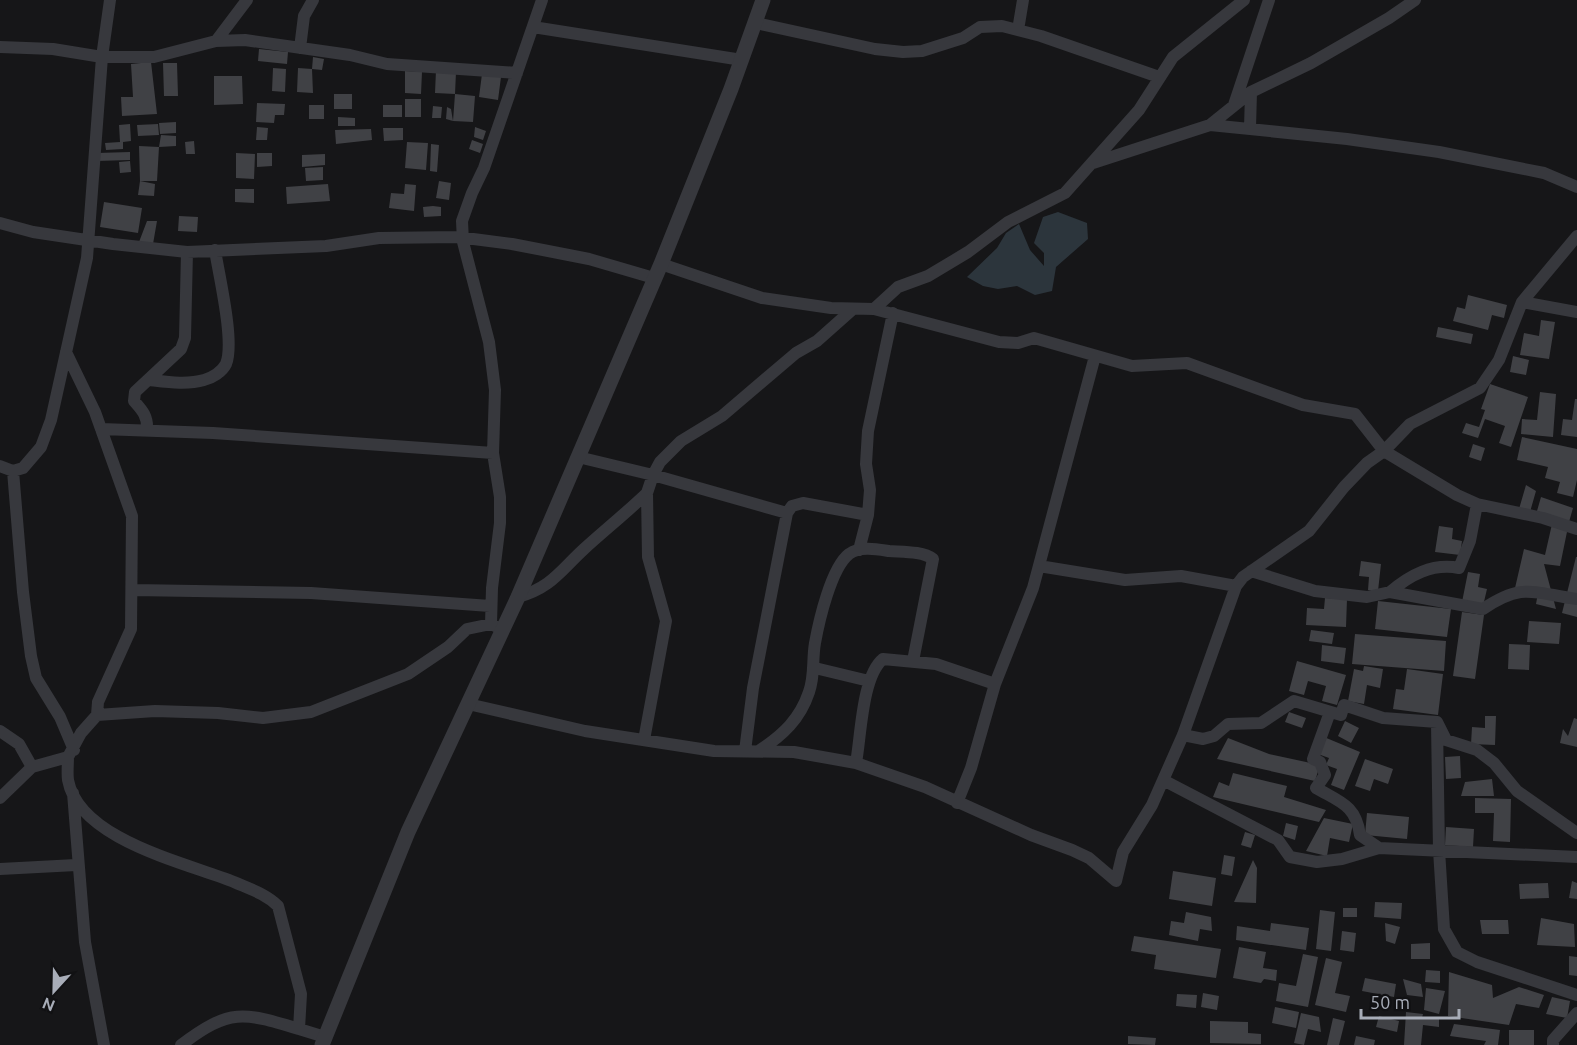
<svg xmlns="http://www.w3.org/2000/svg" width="1577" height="1045" viewBox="0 0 1577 1045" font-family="Ubuntu,sans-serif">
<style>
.water{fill:#2c353c}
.building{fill:#404145}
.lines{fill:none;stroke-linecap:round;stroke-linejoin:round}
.minor{stroke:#37383d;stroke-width:12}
.tertiary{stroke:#37383d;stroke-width:15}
</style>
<rect width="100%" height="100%" fill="#161618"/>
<path class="water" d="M1058,212L1087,223L1088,239L1056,267L1052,291L1035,295L1017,286L998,289L983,286L967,277L997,248L1006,233L1019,224L1030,250L1044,266V253L1034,243L1043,217Z"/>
<path class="building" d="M259,49L288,52L287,64L258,61Z
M313,57L324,59L322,70L312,69L313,93L297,92L298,68L312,69Z
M151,62L157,114L122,116L121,97H133L131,64Z
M163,63H177L178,96H164Z
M273,68L286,69L285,92L272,91Z
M436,70L456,72L455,94L435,93Z
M405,71L422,72L421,94L405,93Z
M482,74L501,77L498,100L479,97Z
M214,76H242L243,104L214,105Z
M334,94H352V109H334Z
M455,94L475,96L473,122L453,121L446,119L447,107L451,109L453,121Z
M405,99H421V117H405Z
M257,103L285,104L284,115H275L274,123L256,122Z
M309,105H324V119H309Z
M383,105H402V117H383Z
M433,106L442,107L441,118H432Z
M338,117L355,118V126H338Z
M176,122V133L160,134L159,123Z
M130,124L131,141L123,142V149L106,150L105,143L120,142L119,125Z
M158,124L159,135L138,136L137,125Z
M257,127L268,128L267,140H256Z
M475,127L486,131L483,140L474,137Z
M383,128H403V140L384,141Z
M371,129L372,140L336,144L335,130Z
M161,135L176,136V146L159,147Z
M472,140L483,144L480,153L469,149Z
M194,141L195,154H186L185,142Z
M407,142L428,143L426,170L405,168Z
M431,144L439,145L437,172L430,171Z
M139,146L159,147L157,181H140L155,184L154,196L138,195L140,181Z
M130,152V160L96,161L97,153Z
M236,153L255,154L254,179L236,178Z
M257,153H272V166L257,167Z
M325,154V165L302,167V155Z
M130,161L131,172L120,173L119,162Z
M323,167V180L306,181L305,168Z
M439,181L451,183L449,200L436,198Z
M328,184L330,201L287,204L286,187Z
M405,184L416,185L414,211L389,208L391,193L404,194Z
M235,189H254V203L235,202Z
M104,202L142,208L138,233L100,227Z
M433,206L441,207V216L424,217L423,207Z
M179,216L198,217L197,232L178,231Z
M147,221H157L153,244L139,242Z
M1468,295L1507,305L1504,318L1492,315L1488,330L1453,321L1457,307L1465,309Z
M1541,320L1555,322L1549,359L1520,355L1524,333L1539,336Z
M1438,327L1473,334L1471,344L1436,337Z
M1513,356L1529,360L1526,375L1510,372Z
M1490,384L1528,397L1511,447L1499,443L1505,426L1485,419L1478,438L1462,433L1466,423L1479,427L1485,410L1481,409Z
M1540,392L1556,394L1553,437L1521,434L1522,419L1537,420Z
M1575,399H1577V437L1561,435L1563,419L1572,420Z
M1522,437L1577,449V480L1573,497L1557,493L1560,482L1545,478L1548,467L1517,460Z
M1473,444L1485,448L1481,461L1469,457Z
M1526,485L1536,491L1530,512L1519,509Z
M1541,497L1573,508L1569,522L1537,511Z
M1552,524L1568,527L1560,566L1544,564L1556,609L1536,604L1538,593L1515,588L1524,549L1545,555Z
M1439,526L1453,528L1452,539L1462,541L1460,555L1435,552Z
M1576,557H1577V617L1562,613Z
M1361,561L1381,564L1378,591L1368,590L1369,577L1359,576Z
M1468,572L1480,574L1478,587L1487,589L1483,606L1462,602Z
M1325,598L1347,599L1346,627L1306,625L1307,608L1324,609Z
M1378,601L1451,609L1447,637L1375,629Z
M1462,612L1484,615L1475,679L1453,676Z
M1529,621L1561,623L1559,644L1527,642Z
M1311,630L1334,633L1332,644L1309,641Z
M1355,634L1446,641L1444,671L1352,664Z
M1509,644L1530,645L1529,670L1508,669Z
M1322,645L1346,648L1344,664L1321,661Z
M1297,661L1346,675L1337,705L1322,701L1326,686L1308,681L1304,695L1289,691Z
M1364,666L1383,669L1380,688L1367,685L1364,704L1348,701L1354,669L1363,671Z
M1407,669L1443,674L1438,715L1393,709L1396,689L1404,690Z
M1289,712L1306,718L1302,728L1285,722Z
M1485,716H1496L1495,745L1471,744L1472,727L1485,728Z
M1574,718L1577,719V747L1560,743L1563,729L1568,736Z
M1345,721L1359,728L1351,743L1338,736Z
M1324,737L1360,752L1344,790L1331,785L1337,769L1326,765L1329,758L1318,754Z
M1228,738L1269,754L1320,765L1315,781L1217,759Z
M1460,756L1461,778L1446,779L1445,757Z
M1365,759L1393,769L1388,784L1374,779L1370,791L1355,786Z
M1233,773L1287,786L1284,797L1326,810L1319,822L1213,797L1219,782L1229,786Z
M1492,779L1494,796H1461L1465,782Z
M1475,798L1511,799L1510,842L1493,841L1494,813H1475Z
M1367,813L1409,817L1407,839L1365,835Z
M1324,818L1353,824L1349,842L1330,838L1327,856L1306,851Z
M1286,823L1298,826L1295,840L1283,836Z
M1446,827L1474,829L1473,847L1445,845Z
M1245,832L1255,835L1251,848L1241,845Z
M1224,855L1235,857L1232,876L1221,874Z
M1253,860L1257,868L1256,903L1234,902Z
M1173,871L1216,878L1212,906L1169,899Z
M1572,881L1577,883V899L1569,898Z
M1548,883L1549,898L1520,899L1519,884Z
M1375,902L1402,903L1401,919L1374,917Z
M1343,908H1357V917H1343Z
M1320,910L1335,912L1331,951L1316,949Z
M1186,912L1211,917L1212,931L1200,929L1198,941L1169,935L1171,921L1184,923Z
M1541,918L1574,924L1575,947L1537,945Z
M1480,920H1508L1509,934H1482Z
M1271,923L1309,928L1306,950L1236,940L1237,926L1270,931Z
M1385,923L1400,927L1395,944L1386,941Z
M1342,931L1356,933L1354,952L1340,950Z
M1134,936L1221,949L1216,978L1154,969L1156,955L1131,951Z
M1430,943V959H1411V944Z
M1239,947L1266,952L1263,968L1277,970L1276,981L1264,979L1261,983L1233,978Z
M1303,954L1318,957L1308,1007L1276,1001L1279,983L1296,986Z
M1569,956L1577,957V976L1569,975Z
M1326,958L1342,962L1335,993L1350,996L1346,1012L1315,1005Z
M1426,970L1440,971V983L1425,982Z
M1449,972L1492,985L1493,998L1519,987L1544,995L1539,1008L1516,1004L1509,1025L1448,1016Z
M1365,978L1396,984L1394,997L1362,991Z
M1403,979L1421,984L1423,997L1407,995Z
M1426,988L1445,991L1439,1014L1424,1010Z
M1203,993L1219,996L1217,1010L1201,1007Z
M1177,994L1197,995L1196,1008L1176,1006Z
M1552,997L1570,1001L1567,1018L1546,1014Z
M1275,1007L1299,1012L1296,1028L1272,1023Z
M1406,1012L1423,1014L1422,1018H1439V1027L1423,1025L1421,1045H1404Z
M1301,1013L1319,1017L1321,1032L1308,1029L1304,1045L1294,1043Z
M1379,1016L1399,1021L1397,1032L1376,1027Z
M1333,1018L1345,1021L1339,1045H1327Z
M1210,1021L1248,1022V1033L1261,1034V1044L1210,1043Z
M1454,1024L1500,1030L1498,1045H1484L1486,1041L1450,1036Z
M1509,1030H1534V1045H1509Z
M1128,1036L1156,1038L1155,1045L1128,1044Z
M1356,1036L1375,1040L1374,1045H1354Z"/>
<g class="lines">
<path class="minor" d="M756,23L875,49L903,52L922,51L963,38L980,27L1002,26L1041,36L1159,77
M533,27L742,60
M1018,30L1023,0
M216,41L247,0
M0,47L53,49L102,57H154L216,41L245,40L350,55L387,64L517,73
M300,48L304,16L313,0
M1234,105L1269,0
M1210,125L1251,92L1311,63L1389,18L1415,0
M1250,128L1251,92
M1093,163L1210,125L1347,139L1439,152L1544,173L1577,187
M0,223L33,232L113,244L187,252L326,246L379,238L458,237L512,244L589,259L654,278
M661,264L762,298L831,308L874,309L999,342L1018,343L1034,338L1132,366L1187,363L1303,405L1355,414L1384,451L1457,495L1477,504L1543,518L1577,529
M1522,302L1577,312
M874,309L898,287L928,276L968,252L1008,222L1065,193L1139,110L1173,57L1244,0
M66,352L95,412L132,516L131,629L98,702L97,715
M149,380C167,382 187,385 204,380C212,378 222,372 226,364C235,342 219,276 215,250
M101,429L213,433L493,453
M147,430C148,416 142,410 134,401L135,392L181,349L185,338L187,252
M578,457L653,475L787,513
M0,466L13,471L23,468L41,447L51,420L87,258L102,57L110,0
M13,471L23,592L31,656L36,678L60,717L74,750
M859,550L868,515L870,490L866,464L868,431L893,313
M1039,566L1125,580L1181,576L1236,586
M1251,571L1315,591L1367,597L1390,592L1483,609C1523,582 1533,593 1577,599
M133,590L311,593L490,606
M1390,592C1410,575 1432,563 1459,568L1470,541L1477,504
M518,597C551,588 560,571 584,549C605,530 626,513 647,493
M491,624L492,588L500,523V497L493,453L495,390L489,342L463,242L462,221L472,193L484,168L542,0
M815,668L869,681
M468,704L585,731L714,751L794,752L856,763L925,787L1031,835L1072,850L1089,858L1116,881L1123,852L1152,805L1183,735L1236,586L1243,577L1309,531L1344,487L1367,463L1384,451L1410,424L1480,388L1499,360L1522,302L1577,236
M1330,712L1313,759L1320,762L1325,775L1316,788C1340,802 1356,805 1360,835L1379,848
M1437,724L1439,850L1444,929L1457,952L1477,962L1577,995
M0,731L19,744L32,767
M1183,735L1203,739L1214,736L1228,724L1261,723L1294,701L1341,715L1344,705L1383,718L1437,722L1446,740L1477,750L1494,763L1517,791L1577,833
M644,740L666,621L648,557L647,493L653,475L660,462L681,441L722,416L796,353L817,341L853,309
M760,750C783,735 800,719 809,692C815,675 812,660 815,643C819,621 831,568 849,554C860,546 876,549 889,551C902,552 923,551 933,559L913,661
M745,751L753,688L787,513L792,506L803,503L868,515
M68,757C68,764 67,773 68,780C79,840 187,863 234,882C250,889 266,894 278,906L301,994L299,1029L325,1037
M856,763C861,736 862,676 883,659L936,664L995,684
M1163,780L1278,840L1290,857L1317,862L1342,859L1379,848L1577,857
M73,793L85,942L104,1045
M0,798L32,767L68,757L81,733L97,715L155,711L218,713L263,718L311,712L408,674L448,647L467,629L491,624L497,627
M957,803L971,768L995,684L1033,588L1095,356
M0,869L76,865
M181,1045C230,1008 243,1012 299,1029
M1553,1045V1040L1577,1013"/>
<path class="tertiary" d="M322,1045L408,832L518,597L661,264L731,89L763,0"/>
</g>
<g transform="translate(54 991) rotate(202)" stroke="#111113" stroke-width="4.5" paint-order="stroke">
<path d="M0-4.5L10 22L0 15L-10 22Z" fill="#a8adb8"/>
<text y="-9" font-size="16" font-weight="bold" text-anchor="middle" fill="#a8adb8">N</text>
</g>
<path d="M1361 1009v9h98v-9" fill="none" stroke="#a8adb8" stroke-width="3"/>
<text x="1370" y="1009" font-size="18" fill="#a8adb8" stroke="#111113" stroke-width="4.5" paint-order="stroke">50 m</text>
</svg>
